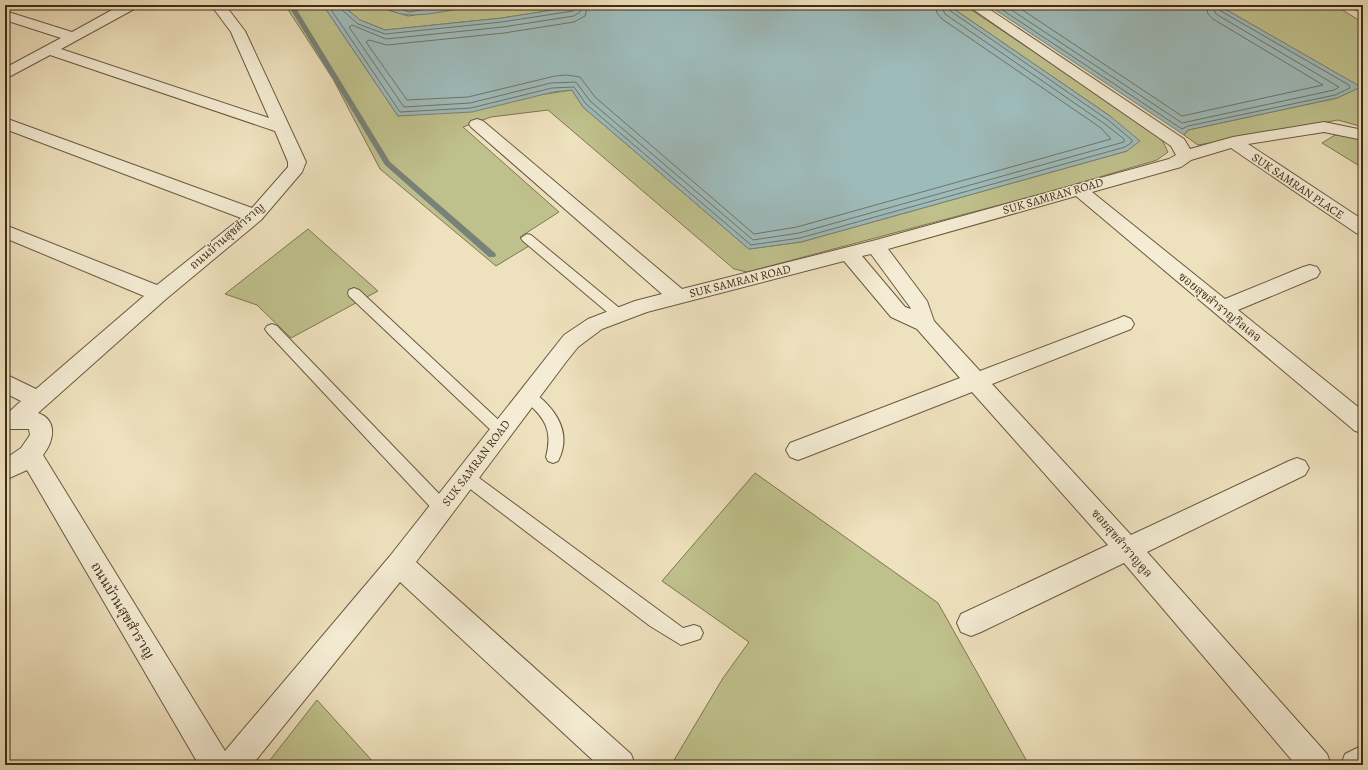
<svg xmlns="http://www.w3.org/2000/svg" width="1368" height="770" viewBox="0 0 1368 770" font-family="Alegreya,'Noto Serif Thai',serif">
<style>
.green{fill:#bfc18d;stroke:#807652}
.water{fill:#9ebbbb;stroke:#798279}
.lines{fill:none;stroke-linecap:round;stroke-linejoin:round}
.shore{stroke:#707468;stroke-width:1}
.stream{fill:#798279;fill-rule:evenodd}
.service-casing{stroke:#6c5940;stroke-width:2}
.minor-casing{stroke:#6c5940;stroke-width:2}
.service{fill:#f4ecd4;fill-rule:evenodd}
.minor{fill:#f4ecd4;fill-rule:evenodd}
.labels{text-anchor:middle;stroke-width:3;stroke-linejoin:round;paint-order:stroke}
.street-label{font-size:12px;fill:#412c16;stroke:#f4ecd4}
.near-street-label{font-size:14px;fill:#412c16;stroke:#f4ecd4}
</style>
<rect width="100%" height="100%" fill="#eee1bd"/>
<filter id="stains"><feTurbulence type="fractalNoise" baseFrequency=".005" numOctaves="4"/><feColorMatrix values="0 0 0 0 .2 0 0 0 0 .09 0 0 0 0 .02 0 0 0 .5 -.17"/></filter>
<radialGradient id="worn" r=".72"><stop offset=".6" stop-color="#630" stop-opacity="0"/><stop offset="1" stop-color="#630" stop-opacity=".3"/></radialGradient>
<path class="green" d="M285,5H323L398,116L572,90L583,107L749,249L801,242L1127,151L1110,116L948,5H964L1160,136L1168,152L1157,160L1052,191L747,272L734,269L548,110L491,117L463,127L559,212L520,237L529,246L496,266L380,169L333,79Z
M342,5H384L388,10L408,16L476,5H584L502,18L385,30L360,20Z
M1218,5H1335L1363,23V127L1338,120L1198,145L1184,135L1188,130L1337,98L1360,87Z
M1335,135L1353,137L1363,141V168L1322,143Z
M308,229L378,291L291,338L257,305L225,294Z
M755,473L938,603L1029,765H671L723,678L749,642L662,581Z
M317,700L376,765H266Z"/>
<path class="water" d="M323,5H342L360,20L385,30L502,18L584,5H948L1110,116L1140,141L1127,151L801,242L749,249L583,107L572,90L553,92L472,112L398,116Z
M384,5H476C453,9 401,25 384,5Z
M988,5H1218L1361,87L1337,98L1188,130L1184,135Z"/>
<g class="lines">
<path class="shore" d="M328,5L400,112L471,108L552,88L574,87L586,104L751,245L800,238L1125,147L1132,142V140L1108,120L949,10L946,5
M339,5L341,9L358,24L385,34L502,22L573,11L577,5
M389,5L409,12L451,5
M582,5L580,12L574,16L503,27L386,39L352,25L349,27L404,107L470,103L551,83L576,82L590,101L753,240L799,233L1124,142V139L1105,124L945,14L941,5
M588,5L585,16L574,22L504,33L387,45L369,40L366,42L407,100L468,97L555,76L567,75L580,77L595,97L754,234L797,227L1111,139L1101,128L942,19L937,13L935,5
M995,5L1182,129L1188,126L1335,95L1350,88L1349,85L1219,10L1217,5
M1004,5L1182,123L1334,90L1339,87L1216,14L1212,5
M1015,5L1182,116L1323,85L1213,19L1208,14L1206,5"/>
<path class="stream" d="M288,5H294L390,162L495,253L496,255L495,257H489L385,165Z"/>
<defs>
<path id="service" d="M527,234L531,235L623,311L625,314L623,317H613L523,241L521,238Z
M354,288L359,290L506,427L508,431L506,435L501,437L496,435L349,296L348,293L349,290Z
M272,324L277,326L448,503L450,508L448,513L442,515L436,513L267,332L265,329L267,326Z
M528,389C534,391 538,396 543,400C561,417 570,438 558,461L553,463L548,461L546,457C551,437 549,424 534,409C529,404 524,401 521,395L523,391Z
M466,471L471,472L683,628L694,625L700,627L703,633L700,639L681,645L650,626L461,482L458,477L461,472Z"/>
<path id="minor" d="M121,5H138L136,8L61,49L269,118L231,32L211,5H225L245,31L306,162L302,172L261,220L166,299L38,413C58,420 54,441 43,455L225,751L390,556L564,335L588,319L635,301L662,294L471,127L469,124L471,121L477,119L483,121L682,289L876,240L1169,159L1176,155L1171,146L967,5H983L1184,139L1190,149L1233,137L1324,122L1363,130V140L1324,132L1248,144L1363,220V235L1356,233L1231,148L1191,160L1181,167L1092,192L1225,299L1303,267L1310,265L1317,267L1320,272L1317,277L1238,310L1363,411V433L1355,431L1076,196L888,249L927,301L934,321L980,371L1117,319L1124,316L1131,319L1134,324L1131,329L992,384L1131,535L1289,461L1297,458L1305,461L1309,468L1305,475L1147,552L1327,754L1331,765H1296L1124,563L981,632L971,636L961,632L957,623L961,614L1108,545L972,392L806,457L798,460L790,457L786,450L790,443L960,378L917,329L891,317L844,261L647,312L602,329L578,347L566,362L416,562L631,754L635,765H598L400,582L252,765H199L27,470L5,480V459L21,448L30,435L29,429H5V413L9,412L21,401L5,393V374L36,389L144,296L5,238V225L157,285L241,218L5,129V118L252,208L288,167V162L275,131L50,55L5,79V68L61,38L5,20V11L72,32ZM871,254L910,307L911,309L905,307L862,256Z
M1350,5H1363V12L1352,8Z
M1363,745V765H1341L1345,754Z"/>
</defs>
<use href="#service" class="service-casing"/>
<use href="#minor" class="minor-casing"/>
<use href="#service" class="service"/>
<use href="#minor" class="minor"/>
</g>
<g class="labels">
<g class="street-label">
<text transform="translate(1298 186) rotate(34)" y="4">SUK SAMRAN PLACE</text>
<text transform="translate(1053 196) rotate(-16)" y="4">SUK SAMRAN ROAD</text>
<text transform="translate(227 236) rotate(-41)" y="4">ถนนบ้านสุขสำราญ</text>
<text transform="translate(740 281) rotate(-14)" y="4">SUK SAMRAN ROAD</text>
<text transform="translate(1220 307) rotate(39)" y="4">ซอยสุขสำราญวิลเลจ</text>
<text transform="translate(476 463) rotate(-53)" y="4">SUK SAMRAN ROAD</text>
<text transform="translate(1122 543) rotate(49)" y="4">ซอยสุขสำราญคูล</text>
</g>
<g class="near-street-label">
<text transform="translate(123 610) rotate(59)" y="5">ถนนบ้านสุขสำราญ</text>
</g>
</g>
<rect width="1368" height="770" fill="none" stroke="#eee1bd" stroke-width="20"/>
<rect x="6" y="6" width="1356" height="758" fill="none" stroke="#412c16" stroke-width="2"/>
<rect x="10" y="10" width="1348" height="750" fill="none" stroke="#412c16"/>
<rect width="100%" height="100%" filter="url(#stains)"/>
<rect width="100%" height="100%" fill="url(#worn)"/>
</svg>
